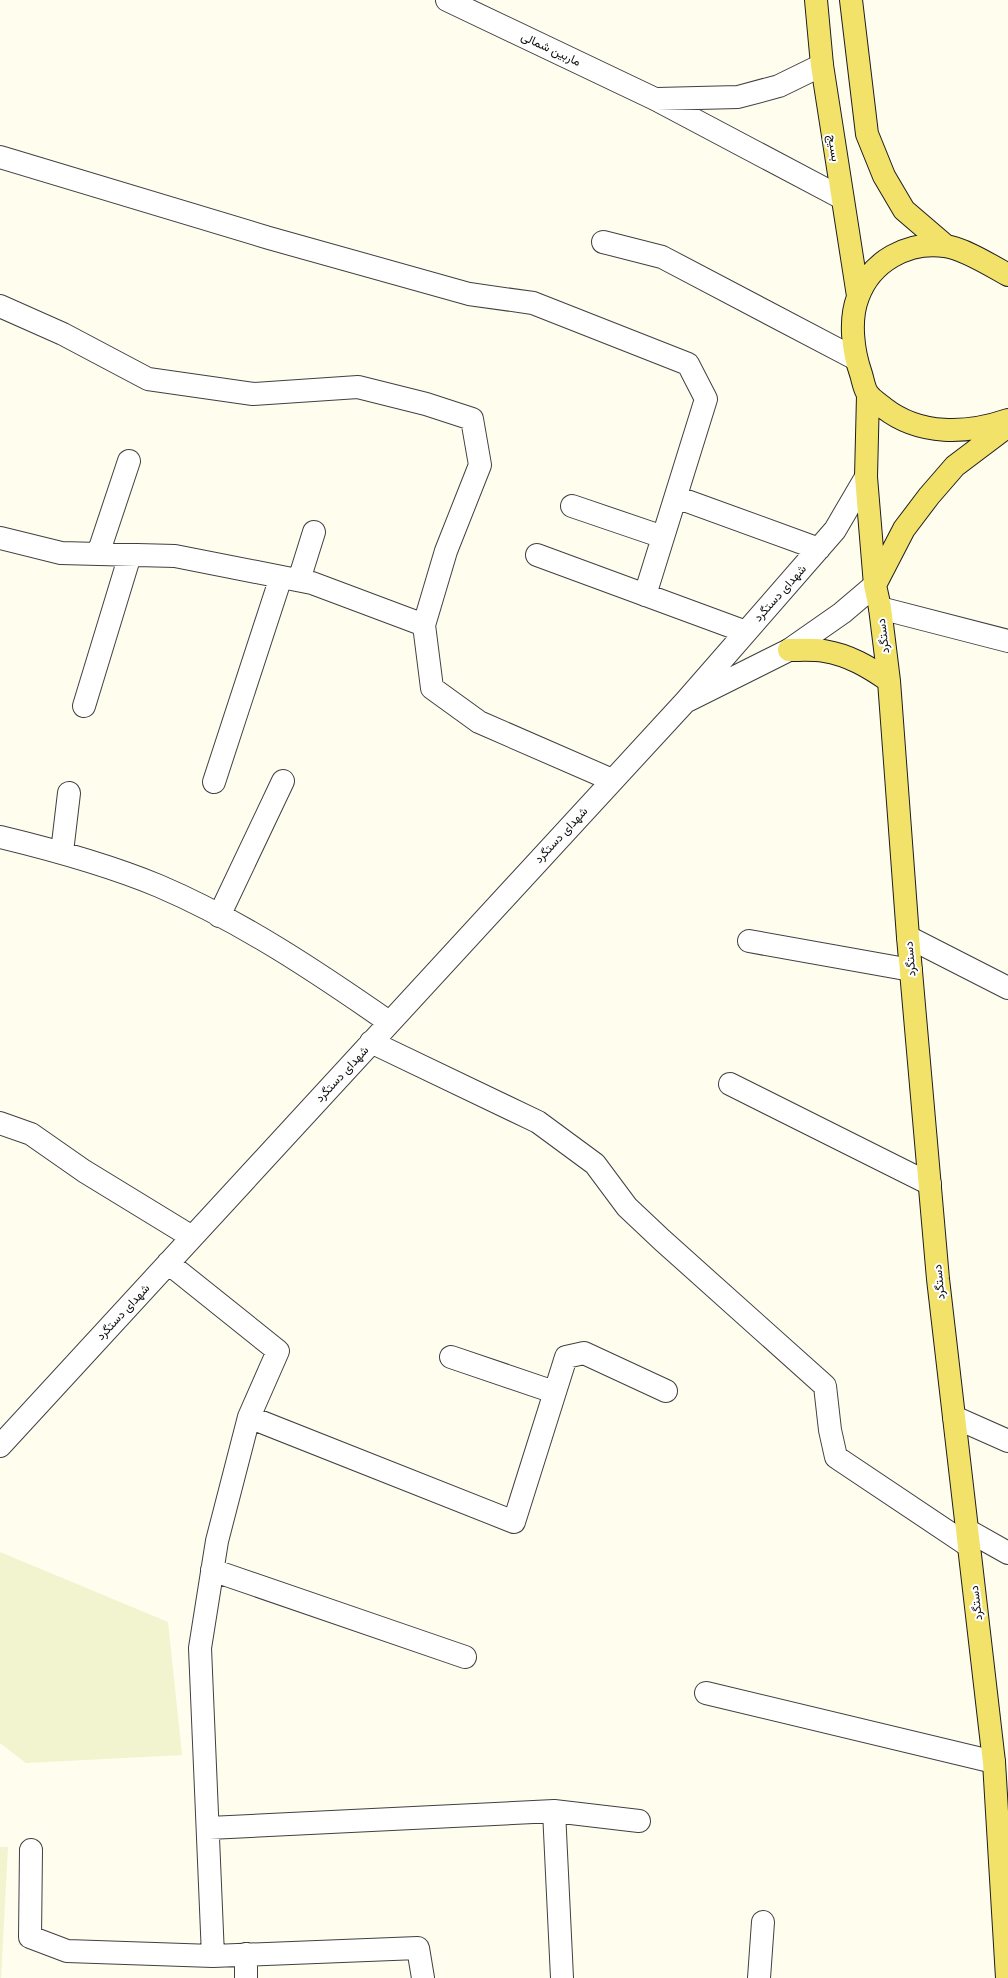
<svg xmlns="http://www.w3.org/2000/svg" width="1008" height="1978" viewBox="0 0 1008 1978" font-family="'Playfair Display',Vazirmatn,serif">
<style>
.farmland{fill:#f2f3cf}
.lines{fill:none;stroke-linecap:round;stroke-linejoin:round}
.minor-casing{stroke:#404040;stroke-width:24}
.major-casing{stroke:#1e1e1e;stroke-width:24}
.minor{stroke:#fff;stroke-width:22}
.major{stroke:#f2e26a;stroke-width:22}
.labels{text-anchor:middle;stroke-width:4;stroke-linejoin:round;paint-order:stroke}
.street-label{font-size:12px;fill:#0d0d0d;stroke:#fff}
</style>
<rect width="100%" height="100%" fill="#fefdee"/>
<path class="farmland" d="M0,1552L168,1622L182,1755L26,1763L0,1743Z
M0,1847H8L1,1978H0Z"/>
<g class="lines">
<defs>
<path id="minor" d="M447,0L655,99L842,198
M657,99L738,97L779,86L822,65
M0,157L269,238L469,294L533,303L688,364L706,399L645,595
M603,242L662,257L856,359
M0,306L63,334L148,379L253,394L358,387L426,404L472,419L480,465L446,551L424,625L432,688L479,722L612,780
M866,477L835,530L685,702L789,650L842,613L875,585
M676,497L819,549
M572,506L663,537
M0,538L61,553L175,556L312,583L424,625
M98,554L129,461
M537,555L746,632
M299,580L314,532
M880,608L1008,641
M84,706L130,555
M214,782L281,577
M0,837C54,850 108,865 159,886C241,921 317,972 389,1022
M62,852L69,793
M219,916L283,781
M908,937L1008,988
M749,941L911,970
M371,1042L538,1122L595,1164L627,1207L662,1240L825,1386L830,1430L836,1457L969,1546
M730,1084L930,1184
M0,1123L31,1134L84,1171L192,1237
M168,1263L278,1351L249,1417L217,1541L200,1648L213,1956
M451,1357L554,1392
M249,1417L514,1522L566,1357L584,1353L666,1391
M954,1417L1008,1441
M0,1446L685,702
M967,1530L1008,1553
M212,1570L465,1657
M706,1693L994,1762
M554,1811L562,1978
M209,1828L554,1811L639,1821
M31,1850L30,1937L67,1951L213,1956L418,1948L423,1978
M246,1954V1978
M759,1978L763,1922"/>
<path id="major" d="M816,0L822,65L858,296
M851,0L867,134L884,176L904,210L946,246
M1008,275C992,266 963,248 945,246C908,241 871,261 858,297C849,320 853,351 861,374C863,380 864,389 868,394C871,399 879,404 884,408C920,436 967,434 1008,420
M868,395L866,477L875,585L880,608L889,681L908,937L938,1279L994,1762L1007,1978
M875,585L904,529L929,496L955,466L1008,426
M789,650C800,650 813,649 824,651C849,655 869,667 889,681"/>
</defs>
<use href="#minor" class="minor-casing"/>
<use href="#major" class="major-casing"/>
<use href="#minor" class="minor"/>
<use href="#major" class="major"/>
</g>
<g class="labels">
<g class="street-label">
<text transform="translate(551 49) rotate(25)" y="4">ماربین شمالی</text>
<text transform="translate(834 148) rotate(81)" y="4">بسیج</text>
<text transform="translate(780 593) rotate(-48)" y="4">شهدای دستگرد</text>
<text transform="translate(883 636) rotate(-97)" y="4">دستگرد</text>
<text transform="translate(561 835) rotate(-47)" y="4">شهدای دستگرد</text>
<text transform="translate(910 959) rotate(-95)" y="4">دستگرد</text>
<text transform="translate(342 1074) rotate(-47)" y="4">شهدای دستگرد</text>
<text transform="translate(939 1282) rotate(-96)" y="4">دستگرد</text>
<text transform="translate(123 1312) rotate(-47)" y="4">شهدای دستگرد</text>
<text transform="translate(976 1603) rotate(-97)" y="4">دستگرد</text>
</g>
</g>
</svg>
